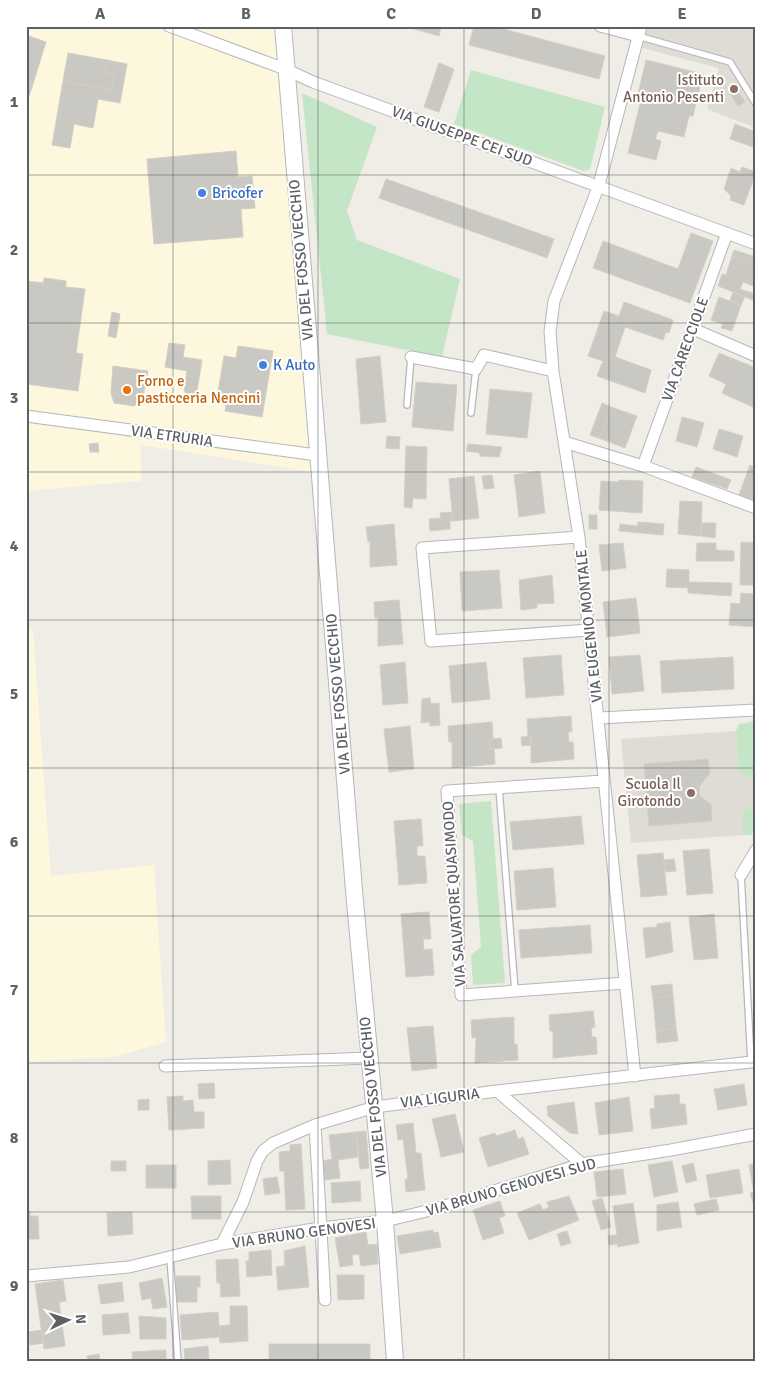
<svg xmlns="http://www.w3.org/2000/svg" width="782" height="1387" viewBox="0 0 782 1387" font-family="Signika,sans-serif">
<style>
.commercial{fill:#fcf7dd}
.education{fill:#dedcd4}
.green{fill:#c4e5c6}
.building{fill:#cac8c2;stroke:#d3cfc4}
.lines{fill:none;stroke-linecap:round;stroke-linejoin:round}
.lane-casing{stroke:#b6b7bb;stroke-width:8}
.street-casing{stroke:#b6b7bb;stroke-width:13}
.secondary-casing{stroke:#b4b7bc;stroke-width:18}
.lane{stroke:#fff;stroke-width:5.5}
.street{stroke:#fff;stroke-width:11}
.secondary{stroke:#fff;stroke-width:16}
.grid{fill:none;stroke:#5d6065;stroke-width:1;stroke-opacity:0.55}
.education-dot{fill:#8d6e63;stroke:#fff;stroke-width:2}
.shop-dot{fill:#3f7fe0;stroke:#fff;stroke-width:2}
.food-dot{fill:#e8710a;stroke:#fff;stroke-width:2}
.labels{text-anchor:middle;stroke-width:4;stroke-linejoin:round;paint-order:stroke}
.education-label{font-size:15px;fill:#785e54;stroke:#fff;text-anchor:end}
.street-label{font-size:15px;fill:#5d6065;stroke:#fff}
.shop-label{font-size:15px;fill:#366cbe;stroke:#fff;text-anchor:start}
.food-label{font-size:15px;fill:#c56008;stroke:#fff;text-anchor:start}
.neatline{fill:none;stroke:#5d6065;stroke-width:2}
.grid-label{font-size:16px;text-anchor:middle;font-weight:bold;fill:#5d6065}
</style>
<rect width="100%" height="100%" fill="#efede6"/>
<path class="commercial" d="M26,26H292L325,474L141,445V481L26,491Z
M33,630L51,876L154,865L166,1042L114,1057L26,1062V631Z"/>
<path class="education" d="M648,26H756V128L707,109L719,68L642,48Z
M736,731L739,773L756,781V804L743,812V835L631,843L621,739Z"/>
<path class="green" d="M471,70L605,107L590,169L584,171L454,124Z
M302,93L377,127L347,211L357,240L460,279L442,357L327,334Z
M756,721V781L739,773L736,731L739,724Z
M491,801L505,983L473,985L471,955L481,947L473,841L462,835L459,804Z
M756,804V828L751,835H743V812Z"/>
<path class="building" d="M404,26H441L439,36Z
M474,26H492L605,56L599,79L469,45Z
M26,35L46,42L32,87L26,85Z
M68,53L107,60L105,73L115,75L112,90L63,81Z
M107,60L127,64L120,103L98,99L93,128L74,124L70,148L52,145L63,81L112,90L115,75L105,73Z
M646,60L703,74L693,116H689L684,137L658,131L655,139L661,141L656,160L628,153L640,104L636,103Z
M439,63L454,69L439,112L424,107Z
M26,85L32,87L26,105Z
M736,88L745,102L738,106L729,92Z
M735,124L756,132V148L730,139Z
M236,151L238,177L252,176L255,208L241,209L243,237L154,244L147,159Z
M742,167L756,172L744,205L730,200L731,196L724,189L731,168L740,172Z
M386,179L554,239L547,258L379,198Z
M691,233L713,241L690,303L593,268L603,241L678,269Z
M734,250L756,257V264L732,256Z
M732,256L756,264V287L743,282L740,289L755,294L753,300L718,286L722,274L726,275Z
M44,278L66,281V287L85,289L76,353L83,354L78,391L26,384V281L43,283Z
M733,292L745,296L741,305L730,301Z
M719,297L741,305L732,331L721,328L723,324L711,320Z
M624,302L673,320L669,333L666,332L663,340L625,327L615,357L651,370L645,393L597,376L603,361L588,356L604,311L619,316Z
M112,312L120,314L116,338L108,336Z
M169,343L185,345L183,357L202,360L196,397L187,396L184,390L187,371L165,367Z
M238,346L273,351L262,417L225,411L227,400L217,398L224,356L236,358Z
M719,353L756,368V401L753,407L722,393L726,384L709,376Z
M380,356L386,422L361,424L356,359Z
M113,366L148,371L143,397L111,393Z
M416,382L457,385L453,431L412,427Z
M490,389L532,393L527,438L486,434Z
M111,393L143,397L134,406L114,403Z
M602,403L611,407L599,438L590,435Z
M611,407L637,416L625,448L599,438Z
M682,417L704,423L697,447L676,441Z
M719,429L743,436L737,457L713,449Z
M387,436L400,437L399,449L386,448Z
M98,443L99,452H90L89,444Z
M468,444L502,447L499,457L480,456V453L466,451Z
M406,446L427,447L426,499L413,498L412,508L404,507Z
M750,465L756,468V502L739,495Z
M696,467L731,480L727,489L692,477Z
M540,471L545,513L519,517L514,475Z
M492,475L494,488L484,489L482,476Z
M474,476L479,518L453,521L449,479Z
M619,480L643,481L642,513L599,510L601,481L619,482Z
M680,501L702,502L701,536L678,534Z
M452,512L453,521H450V529L430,531L429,519L441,518L440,513Z
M589,515H597V529H589Z
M638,522L664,524L663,535L619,531L620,524L637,526Z
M702,523H716L715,538L701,536Z
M394,524L397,565L370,567V541L368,542L366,527Z
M741,542L756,543V585H740Z
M623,543L626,568L602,571L599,545Z
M697,543H716V550L734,551V561H696Z
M667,569L689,570V582L732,583L731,596L688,593V588L666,587Z
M499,570L502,608L462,611L460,572Z
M552,575L554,603L537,604V608L521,610L519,580Z
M741,593L756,594V627L729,625L731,603L740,604Z
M636,598L640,633L607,637L603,602Z
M399,600L403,644L378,646V618H375L374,602Z
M561,655L564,695L526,698L523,658Z
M640,655L644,691L612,694L609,657Z
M733,657L734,689L662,693L660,661Z
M405,662L408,703L383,705L380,665Z
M486,662L490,699L452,703L449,666Z
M430,698L431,704L439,703L440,725L430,726V722L421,723L422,699Z
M571,716L572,732H568L569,742H573L574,759L531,763V736H528L527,719Z
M492,722L493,738L490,739V749L494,748L495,764L452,768V742H449L448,726Z
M410,726L414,769L389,772L384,729Z
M531,736L532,745L522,746L521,737Z
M501,738L502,748L490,749V739Z
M708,759L710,773L699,787L700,796L711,804L712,821L649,826L644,764Z
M581,816L584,844L513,850L510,822Z
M421,819L423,846H417V856H425L427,883L399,885L394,821Z
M709,849L713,893L687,895L683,851Z
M663,853L667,895L641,897L637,855Z
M674,859L676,871L665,872L664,860Z
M553,868L556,907L517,910L514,871Z
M429,912L431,939H423L424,950L432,949L434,975L406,977L401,914Z
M714,914L718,958L694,960L689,917Z
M670,922L673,952L646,958L643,928L657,927V924Z
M590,925L592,953L521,958L519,930Z
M672,984L673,996L653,998L651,986Z
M673,996L676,1028L656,1031L653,998Z
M593,1011L595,1027L591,1028L592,1037H596L597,1054L553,1058V1031H550L549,1015Z
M514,1017V1044H517L518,1060L475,1063L476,1037L472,1038L471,1020Z
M433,1026L437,1068L412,1071L407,1028Z
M676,1028L678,1041L657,1043L656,1031Z
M214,1083L215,1098L199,1099L198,1084Z
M744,1084L747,1105L718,1110L714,1089Z
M679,1094L680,1104H685L687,1124L652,1129L650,1109L655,1108L654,1096Z
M183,1096V1101L193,1100L194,1112H204V1128L169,1130L167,1097Z
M629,1097L633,1131L599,1135L595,1103Z
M149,1099V1110H138V1100Z
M574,1102L578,1134L570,1133L548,1116L547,1106Z
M455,1114L464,1152L441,1157L432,1119Z
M413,1123L416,1153H421L425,1190L406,1192L405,1179H408L403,1139L398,1140L396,1125Z
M515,1130L518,1139L523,1137L529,1154L488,1167L479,1138L495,1133L496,1136Z
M366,1131L369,1168L360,1169L356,1132Z
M356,1132L358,1157L338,1160L340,1178L324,1180L322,1161L332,1159L329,1135Z
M301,1144L305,1209L286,1210L284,1171H280L279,1152L290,1151V1145Z
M230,1160L231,1184L208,1185V1161Z
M111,1161H126V1171H111Z
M672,1161L678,1192L654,1197L648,1165Z
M693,1163L697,1180L686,1183L682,1166Z
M756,1164V1187L753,1188L749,1165Z
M146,1165H176V1188H146Z
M623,1169L626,1194L597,1197L594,1172Z
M739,1169L743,1193L710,1198L706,1175Z
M277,1177L280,1193L265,1195L263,1179Z
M360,1181L361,1201L332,1203L331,1183Z
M756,1192V1203H753L750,1193Z
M191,1196H221V1219H192Z
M569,1196L579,1220L529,1240L517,1213L540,1204L543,1210L549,1207L547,1202Z
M602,1198L611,1227L601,1230L592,1201Z
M716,1199L719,1210L697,1215L694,1204Z
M500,1201L505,1216L499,1218L504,1233L483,1240L473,1210Z
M678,1202L682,1227L657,1231V1205Z
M633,1203L639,1243L618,1247L617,1244L609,1245L608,1236L617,1235L613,1206Z
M26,1211H30V1216H38L39,1239H26Z
M132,1212L133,1234L108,1236L107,1213Z
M433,1230V1233L438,1232L441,1247L400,1254L397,1236Z
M567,1231L571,1243L561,1246L557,1234Z
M366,1232L368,1245L377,1244L378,1264L361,1266L359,1254L352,1255L353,1265L340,1267L335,1238Z
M305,1246L309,1287L278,1290L276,1267L285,1266L284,1251Z
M271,1250L272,1275L247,1277L246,1261H249V1252Z
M238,1259L240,1296L221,1297L220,1283H217L216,1260Z
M337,1275H364V1299L338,1300Z
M176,1276H200V1287H197V1302H176Z
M162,1278L167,1307L153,1309L151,1298L142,1300L139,1283Z
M63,1280L66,1301L59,1302L65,1346L44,1349L35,1284Z
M122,1282L124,1301L101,1304L98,1285Z
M230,1306H247L248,1341L220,1343L219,1326L230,1325Z
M218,1312L220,1337L182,1340L180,1315Z
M128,1313L130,1333L103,1335L102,1315Z
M139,1316L166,1318V1339H140Z
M42,1330L43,1343L30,1345L28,1332Z
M269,1344H370V1361H269Z
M208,1346L209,1361H216H185L184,1349Z
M166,1350V1361H133L132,1352Z
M99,1354L100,1361H88L87,1356Z"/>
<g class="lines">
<defs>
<path id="lane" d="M638,36L730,62L756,104
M407,405L411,357
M471,413L476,369
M499,788L515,991
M741,875L751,1062
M170,1258L178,1361"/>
<path id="street" d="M169,26L285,69L313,82L756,244
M600,26L638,36
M693,329L756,356
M411,357L476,369L484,355L553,371
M26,416L317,455
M564,442L643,466L756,508
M643,466L727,233
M579,537L422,548L431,641L589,630
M599,718L756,710
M604,781L447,791L461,995L625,983
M741,875L756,850
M165,1066L369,1058
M635,1076L579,537L553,371L550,332L554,301L599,185L641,26
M497,1091L751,1062
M315,1125L325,1300
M222,1244L243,1202L257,1161L263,1151L273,1143L315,1125L375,1107L497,1091L582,1164
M26,1276L129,1267L222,1244L320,1228L385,1221L435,1209L582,1164L671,1150L756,1134"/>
<path id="secondary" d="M283,26L355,902L385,1221L395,1361"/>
</defs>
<use href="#lane" class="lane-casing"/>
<use href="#street" class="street-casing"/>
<use href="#secondary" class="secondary-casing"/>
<use href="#lane" class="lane"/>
<use href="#street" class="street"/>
<use href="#secondary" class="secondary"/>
</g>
<path class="grid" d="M173,26V1361M318,26V1361M464,26V1361M609,26V1361M26,175H756M26,323H756M26,472H756M26,620H756M26,768H756M26,916H756M26,1063H756M26,1212H756"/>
<g class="education-dot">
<circle cx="734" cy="89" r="5"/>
<circle cx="691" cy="793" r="5"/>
</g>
<g class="shop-dot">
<circle cx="202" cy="193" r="5"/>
<circle cx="263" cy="365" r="5"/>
</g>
<circle class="food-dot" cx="127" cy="390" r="5"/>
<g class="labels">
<g class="education-label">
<text x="724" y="85">Istituto<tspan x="724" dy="17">Antonio Pesenti</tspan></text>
<text x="681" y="789">Scuola Il<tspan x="681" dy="17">Girotondo</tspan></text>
</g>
<g class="street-label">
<text transform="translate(462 136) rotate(20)" y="5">VIA GIUSEPPE CEI SUD</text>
<text transform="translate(301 260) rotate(-95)" y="5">VIA DEL FOSSO VECCHIO</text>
<text transform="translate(685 349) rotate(-70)" y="5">VIA CARECCIOLE</text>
<text transform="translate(172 436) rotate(8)" y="5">VIA ETRURIA</text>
<text transform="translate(589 626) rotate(-96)" y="5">VIA EUGENIO MONTALE</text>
<text transform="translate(338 694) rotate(-95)" y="5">VIA DEL FOSSO VECCHIO</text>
<text transform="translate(454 894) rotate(-94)" y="5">VIA SALVATORE QUASIMODO</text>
<text transform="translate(373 1097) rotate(-96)" y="5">VIA DEL FOSSO VECCHIO</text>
<text transform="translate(440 1098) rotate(-7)" y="5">VIA LIGURIA</text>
<text transform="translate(511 1187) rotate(-16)" y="5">VIA BRUNO GENOVESI SUD</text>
<text transform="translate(304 1233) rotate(-8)" y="5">VIA BRUNO GENOVESI</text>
</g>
<g class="shop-label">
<text x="212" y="198">Bricofer</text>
<text x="273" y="370">K Auto</text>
</g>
<g class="food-label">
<text x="137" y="386">Forno e<tspan x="137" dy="17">pasticceria Nencini</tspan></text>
</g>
</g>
<rect width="782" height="1387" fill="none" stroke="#ffffff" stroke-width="55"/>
<g transform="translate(68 1320) rotate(86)" stroke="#ffffff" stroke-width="4" paint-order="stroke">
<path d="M0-4L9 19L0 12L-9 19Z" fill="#5d6065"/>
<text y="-8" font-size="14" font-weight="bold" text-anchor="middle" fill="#5d6065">N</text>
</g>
<rect x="28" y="28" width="726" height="1332" class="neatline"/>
<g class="grid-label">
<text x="100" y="19">A</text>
<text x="246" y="19">B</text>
<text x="391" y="19">C</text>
<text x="536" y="19">D</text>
<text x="682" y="19">E</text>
<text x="14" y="107">1</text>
<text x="14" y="255">2</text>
<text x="14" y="403">3</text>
<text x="14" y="551">4</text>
<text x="14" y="699">5</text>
<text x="14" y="847">6</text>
<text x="14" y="995">7</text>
<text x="14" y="1143">8</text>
<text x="14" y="1291">9</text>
</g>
</svg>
